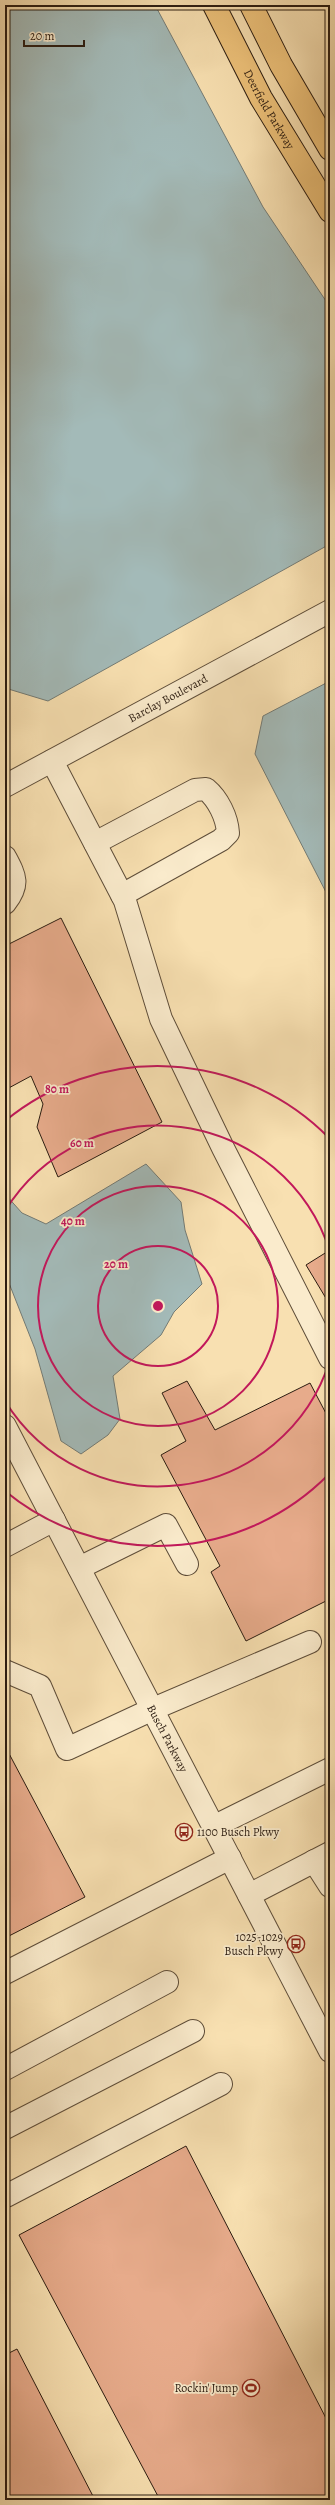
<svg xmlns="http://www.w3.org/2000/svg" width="335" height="2505" viewBox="0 0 335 2505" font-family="Alegreya,serif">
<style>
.water{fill:#a3bab8;stroke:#737b75}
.building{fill:#e7ab8b;stroke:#2b1c11}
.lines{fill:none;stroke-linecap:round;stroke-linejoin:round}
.minor-casing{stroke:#5e4d39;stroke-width:24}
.major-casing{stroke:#2b1c11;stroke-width:24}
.minor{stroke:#faebcc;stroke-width:22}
.major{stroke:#ecc078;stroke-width:22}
.ring{fill:none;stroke:#c2185b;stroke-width:2}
.labels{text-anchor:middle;stroke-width:3.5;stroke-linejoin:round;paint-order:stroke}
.street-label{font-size:12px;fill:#2b1c11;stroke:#faebcc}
.poi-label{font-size:12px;fill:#2b1c11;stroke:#faebcc;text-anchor:end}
.centre{fill:#c2185b;stroke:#faebcc;stroke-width:2}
.ring-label{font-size:12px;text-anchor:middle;font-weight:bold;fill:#c2185b;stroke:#faebcc;stroke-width:3.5;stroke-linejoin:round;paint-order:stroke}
</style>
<rect width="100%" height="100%" fill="#f8e0b1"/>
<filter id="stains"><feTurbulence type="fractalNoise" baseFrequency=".005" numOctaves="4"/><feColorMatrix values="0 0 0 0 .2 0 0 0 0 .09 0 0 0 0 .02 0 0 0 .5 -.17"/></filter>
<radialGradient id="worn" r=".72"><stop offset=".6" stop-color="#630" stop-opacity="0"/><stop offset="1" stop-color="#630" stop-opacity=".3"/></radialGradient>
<path class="water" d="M5,5H155L263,207L330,307V544L48,701L5,688Z
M330,681V900L255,754L263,716Z
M146,1164L181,1202L185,1230L202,1284L174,1312L161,1335L113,1376L120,1419L108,1435L81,1454L61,1441L35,1349L5,1273V1194L22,1213L46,1224Z"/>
<path class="building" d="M61,918L162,1122L58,1177L37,1127L43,1104L31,1076L5,1090V946Z
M330,1250V1305L306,1265Z
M187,1381L215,1430L310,1383L330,1421V1599L246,1641L211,1572L220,1566L161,1455L186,1441L162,1393Z
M5,1746L85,1897L5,1938Z
M186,2146L330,2426V2500H160L19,2235Z
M17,2349L95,2500H5V2355Z"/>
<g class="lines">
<defs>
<g id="minor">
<path d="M52,761L125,901L161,1019L223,1148L330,1358"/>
<path id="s1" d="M5,786L330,611"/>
<path d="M95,843L195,790L206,789C218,799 227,817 228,833L221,840L122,895"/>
<path d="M5,857C15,876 20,884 5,903"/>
<path id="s2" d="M5,1426L330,2051"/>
<path d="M5,1546L54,1520"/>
<path d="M79,1568L166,1525L187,1564"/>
<path d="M5,1671L40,1686L67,1749L153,1709L310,1642"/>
<path d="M213,1827L330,1769"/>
<path d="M314,1861L330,1886"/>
<path d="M249,1895L330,1853"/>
<path d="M5,1973L230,1858"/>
<path d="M5,2069L167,1982"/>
<path d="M5,2128L193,2031"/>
<path d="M5,2194L6,2196L221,2084"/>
</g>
<g id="major">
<path id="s3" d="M214,5L261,98L330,211"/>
<path d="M251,5L281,65L330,149"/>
</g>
</defs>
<use href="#minor" class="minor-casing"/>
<use href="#major" class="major-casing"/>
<use href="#minor" class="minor"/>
<use href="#major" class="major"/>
</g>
<g class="ring">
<circle cx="158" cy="1306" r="60"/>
<circle cx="158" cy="1306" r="120"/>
<path d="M330 1360A180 180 0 0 1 5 1401M5 1211A180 180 0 0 1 330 1252"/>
<path d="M329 1474A240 240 0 0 1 5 1491M5 1121A240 240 0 0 1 329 1138"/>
</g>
<defs>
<symbol id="bus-ring" viewBox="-11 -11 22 22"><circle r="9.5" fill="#faebcc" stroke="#8f2418" stroke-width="1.5"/><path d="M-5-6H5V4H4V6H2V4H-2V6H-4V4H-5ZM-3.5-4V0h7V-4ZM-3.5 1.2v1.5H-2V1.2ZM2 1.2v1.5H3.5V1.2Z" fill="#8f2418"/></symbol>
<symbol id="stadium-ring" viewBox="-11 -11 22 22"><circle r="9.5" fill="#faebcc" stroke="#8f2418" stroke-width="1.5"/><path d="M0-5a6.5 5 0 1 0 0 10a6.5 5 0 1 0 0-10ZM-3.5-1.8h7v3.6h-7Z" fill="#8f2418"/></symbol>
</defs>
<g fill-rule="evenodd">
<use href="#bus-ring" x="174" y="1822" width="20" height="20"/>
<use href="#bus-ring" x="286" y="1934" width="20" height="20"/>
<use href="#stadium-ring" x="241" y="2378" width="20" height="20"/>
</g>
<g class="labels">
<g class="street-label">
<text dy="4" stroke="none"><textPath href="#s3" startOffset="118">Deerfield Parkway</textPath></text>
<text dy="4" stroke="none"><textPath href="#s1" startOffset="185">Barclay Boulevard</textPath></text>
<text dy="4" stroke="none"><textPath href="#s2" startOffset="352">Busch Parkway</textPath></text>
</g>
<g class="poi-label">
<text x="197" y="1836" text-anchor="start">1100 Busch Pkwy</text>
<text x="283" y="1941">1025-1029<tspan x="283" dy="14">Busch Pkwy</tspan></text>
<text x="238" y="2392">Rockin' Jump</text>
</g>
</g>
<circle cx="158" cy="1306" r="6" class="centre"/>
<g class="ring-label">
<text x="57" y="1093">80 m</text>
<text x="82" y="1147">60 m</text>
<text x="73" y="1225">40 m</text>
<text x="116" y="1268">20 m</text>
</g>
<rect width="335" height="2505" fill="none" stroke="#f8e0b1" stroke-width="20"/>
<rect x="6" y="6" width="323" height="2493" fill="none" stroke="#2b1c11" stroke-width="2"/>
<rect x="10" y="10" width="315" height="2485" fill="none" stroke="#2b1c11"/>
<path d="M24 40v6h60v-6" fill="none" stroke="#2b1c11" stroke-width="2"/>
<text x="30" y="40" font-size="12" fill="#2b1c11" stroke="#faebcc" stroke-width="3" paint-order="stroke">20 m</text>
<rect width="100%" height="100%" filter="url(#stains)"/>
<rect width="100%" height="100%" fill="url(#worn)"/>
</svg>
